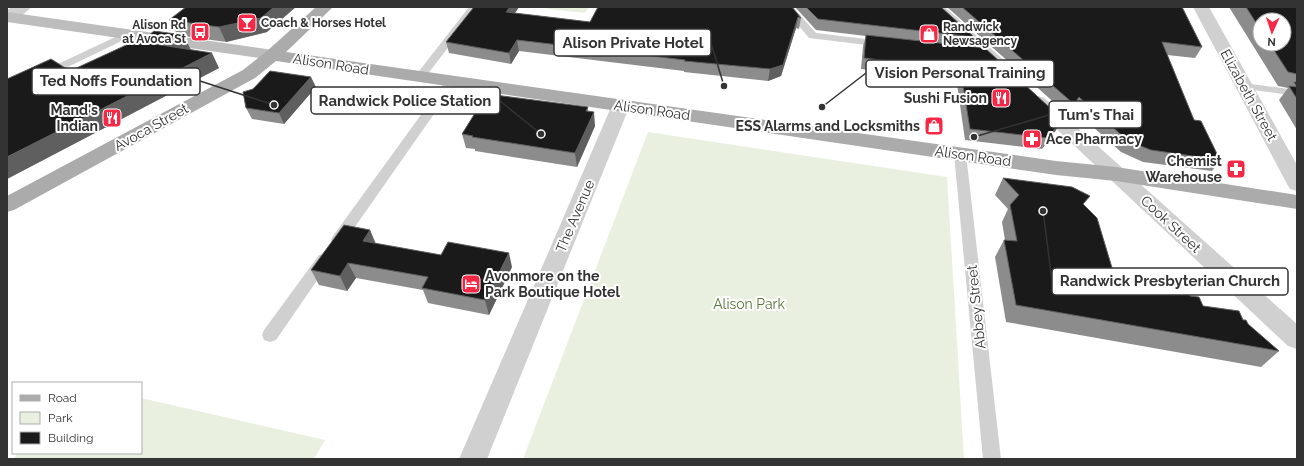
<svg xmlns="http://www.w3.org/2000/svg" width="1304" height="466" viewBox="0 0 1304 466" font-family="Raleway,sans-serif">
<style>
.green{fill:#eaf0e0}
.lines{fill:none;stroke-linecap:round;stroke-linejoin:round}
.service{fill:#d0d0d0;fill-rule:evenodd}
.minor{fill:#d0d0d0;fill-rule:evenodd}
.secondary{fill:#bdbdbd;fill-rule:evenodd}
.primary{fill:#ababab;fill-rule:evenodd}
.wall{fill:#8c8c8c;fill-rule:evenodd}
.shaded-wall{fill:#5f5f5f}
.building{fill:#1a1a1a;stroke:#5f5f5f}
.labels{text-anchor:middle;stroke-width:4;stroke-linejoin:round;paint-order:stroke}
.far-poi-label{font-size:12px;font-weight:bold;fill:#333;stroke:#fff;text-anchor:start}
.street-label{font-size:14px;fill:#333;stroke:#fff}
.poi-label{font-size:14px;font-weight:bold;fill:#333;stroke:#fff;text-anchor:end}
.park-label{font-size:14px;fill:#59743a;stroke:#fff}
.leader{fill:none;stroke:#333;stroke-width:1.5}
.callout-dot{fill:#333;stroke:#fff;stroke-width:1.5}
.callout{fill:#fff;stroke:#333;stroke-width:1.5}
.callout-label{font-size:15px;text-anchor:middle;font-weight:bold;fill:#333}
</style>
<rect width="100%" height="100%" fill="#fff"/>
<path class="green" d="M549,7H589L585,13L548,9Z
M648,132L947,177L964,459H523Z
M141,398L325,440L314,459H13L18,453H141Z"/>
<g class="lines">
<path class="service" d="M469,7H479L424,79H416L414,77L416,75Z
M783,7H793L816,33L883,41L888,44L883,47L809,38Z
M128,31L133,34L132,36L49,76H41L39,74L41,72Z
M451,78L457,81L343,244L338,245L333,244L331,240L333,236L447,79Z
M1243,83L1297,90V96L1239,88L1237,86L1239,84Z
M960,150L964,151L966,154L1001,459H983L954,154L956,151Z
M324,254L329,255L331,259L329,263L276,340L270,342L264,340L262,335L264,330L319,255Z"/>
<path class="minor" d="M12,7H31C26,14 15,20 7,22V10Z
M928,7H945L1007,63L1010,67L1007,71L1001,72L995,71Z
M1193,7H1209L1297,165V191L1290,189L1287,184Z
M1038,96L1044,98L1297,324V349L1288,346L1032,106L1029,102L1032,98Z
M621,99L627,101L630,105L487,459H459L612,105L615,101Z"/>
<path class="secondary" d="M7,12L273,50L279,51L281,55L279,59L273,60L7,22Z"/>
<path class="primary" d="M316,7H333L286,52L1056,161L1116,167L1297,195V209L1116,181L1056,175L276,61L255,78L14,210L7,212V196L243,70L267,51Z"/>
</g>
<path class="wall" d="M474,7H519L515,13L590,22L598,7L801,18L799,29L796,28L781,76L768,81L684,72V71L519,51L511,64L449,53L446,42Z
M795,7H941L974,37L971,46L1062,119L1056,130L1042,149L965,140L957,84L925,80V77L861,69L863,46L866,36L816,30Z
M947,7H1182L1202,47L1195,58L1167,55L1194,120L1220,160L1212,171L1143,162L1121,152L1073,109L1068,115Z
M1229,7H1297V130L1279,100L1288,88L1278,86ZM1260,20L1284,44H1260Z
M169,20L267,32L226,42L183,36L191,50L219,68L7,179L70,71L177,34Z
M316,87L284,124L252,119L246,108Z
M588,107V111L595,126L577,167L475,151V149L466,148L462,134Z
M1003,178L1084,205L1116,281L1203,306L1243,320L1279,351L1261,367L1006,322L995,257L1004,240H1005L1002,222L1008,209L995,195Z
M370,230L376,244L512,267L489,315L428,303L423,290L356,278L347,291L319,285L311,270Z"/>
<path class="shaded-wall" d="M274,7H296L267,32L226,42L219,27Z
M510,7H519L508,23L506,12Z
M798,17L796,28L781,76L768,81L770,69Z
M183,35L191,50L148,43Z
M517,40L519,51L511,64L509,53Z
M212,53L219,68L7,179V157Z
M311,77L316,87L284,124L279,113Z
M1079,97L1073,109L1068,115L1074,104Z
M594,112L595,126L577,167L575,153Z
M1062,119L1056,130L1042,149L1048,138Z
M370,230L376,245L363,241Z
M509,253L512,267L489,315L485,300Z
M348,263L356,278L347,291L340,276Z"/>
<path class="building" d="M186,7H274L261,18L219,27L169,20Z
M474,7H510L506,12L590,22L598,7H792L801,18L798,17L783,65L770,69L684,61L685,60L517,40L509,53L446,42Z
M806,7H941L974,37L818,19Z
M962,7H1182L1202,47L1162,42L1194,120L1201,121L1220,160L1151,150L1128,141L1079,97L1074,104Z
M1246,7H1297V74L1288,72L1270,44H1284V20H1260V29Z
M154,31L183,35L148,43L212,53L7,157V79L51,59L70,71L135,41L141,42Z
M866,35L985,48L1062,119L1048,138L970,129L961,73L929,69V66L864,58Z
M270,71L311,77L279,113L246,108L243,92L253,89Z
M1294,82H1297V87Z
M1289,86L1297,87V99Z
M487,94L588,107L586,111L594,112L575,153L472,137L473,136L462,134Z
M1003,178L1072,187L1090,196L1083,204L1097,218L1116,281L1168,291L1171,288L1182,290L1190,296L1199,297L1203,306L1239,311L1243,320H1246L1248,324L1279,351L1016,305L1004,240L1017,241L1010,205L1019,195Z
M344,225L370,230L363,241L441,255L448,242L509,253L485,300L422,288L428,277L348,263L340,276L311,270Z"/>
<defs>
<symbol id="bar-square" viewBox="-11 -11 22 22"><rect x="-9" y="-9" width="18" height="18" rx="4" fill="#f52945" stroke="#fff"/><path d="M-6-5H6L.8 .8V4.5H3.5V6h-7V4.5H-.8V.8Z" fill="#fff"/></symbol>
<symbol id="bus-square" viewBox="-11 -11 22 22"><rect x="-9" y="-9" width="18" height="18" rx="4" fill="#f52945" stroke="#fff"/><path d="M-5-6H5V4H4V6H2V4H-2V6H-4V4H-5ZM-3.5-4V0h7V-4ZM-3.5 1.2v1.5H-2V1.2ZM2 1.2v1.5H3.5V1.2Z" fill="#fff"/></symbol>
<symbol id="shop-square" viewBox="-11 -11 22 22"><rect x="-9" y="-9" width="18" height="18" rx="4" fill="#f52945" stroke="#fff"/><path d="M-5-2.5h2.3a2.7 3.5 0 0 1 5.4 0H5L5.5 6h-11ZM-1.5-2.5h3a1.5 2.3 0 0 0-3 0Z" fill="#fff"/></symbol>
<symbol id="restaurant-square" viewBox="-11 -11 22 22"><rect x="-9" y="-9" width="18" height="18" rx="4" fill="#f52945" stroke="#fff"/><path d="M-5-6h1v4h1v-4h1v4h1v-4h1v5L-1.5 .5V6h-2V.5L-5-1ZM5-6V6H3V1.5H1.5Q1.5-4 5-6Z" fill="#fff"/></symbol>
<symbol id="pharmacy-square" viewBox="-11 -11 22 22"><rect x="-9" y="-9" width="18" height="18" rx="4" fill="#f52945" stroke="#fff"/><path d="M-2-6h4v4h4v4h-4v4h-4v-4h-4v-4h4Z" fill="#fff"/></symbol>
<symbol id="hotel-square" viewBox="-11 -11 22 22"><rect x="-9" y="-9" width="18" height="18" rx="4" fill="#f52945" stroke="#fff"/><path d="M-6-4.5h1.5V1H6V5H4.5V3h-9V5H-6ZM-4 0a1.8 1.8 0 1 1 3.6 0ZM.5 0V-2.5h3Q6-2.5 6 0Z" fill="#fff"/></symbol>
</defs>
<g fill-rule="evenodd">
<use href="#bar-square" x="236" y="12" width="22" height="22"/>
<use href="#bus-square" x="189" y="21" width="22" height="22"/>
<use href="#shop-square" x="918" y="23" width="22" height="22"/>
<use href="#restaurant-square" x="990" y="87" width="22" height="22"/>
<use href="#restaurant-square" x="101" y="107" width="22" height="22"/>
<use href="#shop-square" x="923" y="115" width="22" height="22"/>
<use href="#pharmacy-square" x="1021" y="128" width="22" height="22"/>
<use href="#pharmacy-square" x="1225" y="158" width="22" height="22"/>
<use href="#hotel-square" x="460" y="273" width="22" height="22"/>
</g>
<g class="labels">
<g class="far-poi-label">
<text x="261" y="27">Coach &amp; Horses Hotel</text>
<text x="186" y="29" text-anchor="end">Alison Rd<tspan x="186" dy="14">at Avoca St</tspan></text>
<text x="943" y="31">Randwick<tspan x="943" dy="14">Newsagency</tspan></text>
</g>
<g class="street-label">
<text transform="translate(331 64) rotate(9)" y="5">Alison Road</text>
<text transform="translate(1249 95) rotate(61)" y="5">Elizabeth Street</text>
<text transform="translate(652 110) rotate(8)" y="5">Alison Road</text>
<text transform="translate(151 127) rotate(-29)" y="5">Avoca Street</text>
<text transform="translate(973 156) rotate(8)" y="5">Alison Road</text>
<text transform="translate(575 216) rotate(-67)" y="5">The Avenue</text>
<text transform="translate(1171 224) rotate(43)" y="5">Cook Street</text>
<text transform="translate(976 307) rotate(-96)" y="5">Abbey Street</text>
</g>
<g class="poi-label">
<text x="987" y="103">Sushi Fusion</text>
<text x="98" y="115">Mand's<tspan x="98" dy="16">Indian</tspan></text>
<text x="920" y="131">ESS Alarms and Locksmiths</text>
<text x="1046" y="144" text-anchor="start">Ace Pharmacy</text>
<text x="1222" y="166">Chemist<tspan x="1222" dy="16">Warehouse</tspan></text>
<text x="485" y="281" text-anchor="start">Avonmore on the<tspan x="485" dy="16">Park Boutique Hotel</tspan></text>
</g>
<g class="park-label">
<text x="749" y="309">Alison Park</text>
</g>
</g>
<path class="leader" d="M724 86L711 43M822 107L866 73M274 105L200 81M541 134L500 101M974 137L1049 115M1043 211L1052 281"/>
<g class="callout-dot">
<circle cx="724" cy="86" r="4"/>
<circle cx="822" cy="107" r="4"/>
<circle cx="274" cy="105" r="4"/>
<circle cx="541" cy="134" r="4"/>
<circle cx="974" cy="137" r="4"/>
<circle cx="1043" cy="211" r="4"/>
</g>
<g class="callout">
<rect x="554" y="29" width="157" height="27" rx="4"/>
<rect x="866" y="60" width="188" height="27" rx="4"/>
<rect x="32" y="68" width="168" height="27" rx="4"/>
<rect x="311" y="87" width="189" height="27" rx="4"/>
<rect x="1049" y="101" width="93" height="27" rx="4"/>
<rect x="1052" y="268" width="236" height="27" rx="4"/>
</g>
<g class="callout-label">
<text x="633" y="48">Alison Private Hotel</text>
<text x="960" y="78">Vision Personal Training</text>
<text x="116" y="86">Ted Noffs Foundation</text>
<text x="405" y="106">Randwick Police Station</text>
<text x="1096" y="120">Tum's Thai</text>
<text x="1170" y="286">Randwick Presbyterian Church</text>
</g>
<rect width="1304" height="466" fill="none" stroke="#333333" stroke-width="16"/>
<rect x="12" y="382" width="130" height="72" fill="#ffffff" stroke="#adadad"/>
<rect x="20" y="395" width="20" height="6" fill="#ababab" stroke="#adadad"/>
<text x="48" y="402" font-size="12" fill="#333333">Road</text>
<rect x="20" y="412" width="20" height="12" fill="#eaf0e0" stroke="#adadad"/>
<text x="48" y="422" font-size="12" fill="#333333">Park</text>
<rect x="20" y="432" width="20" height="12" fill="#1a1a1a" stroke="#adadad"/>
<text x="48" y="442" font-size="12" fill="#333333">Building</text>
<g transform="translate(1272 32) rotate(183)"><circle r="19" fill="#ffffff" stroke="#adadad"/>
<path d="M0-3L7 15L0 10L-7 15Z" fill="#f52945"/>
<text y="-6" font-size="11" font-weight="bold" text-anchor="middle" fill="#333333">N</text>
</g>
</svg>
